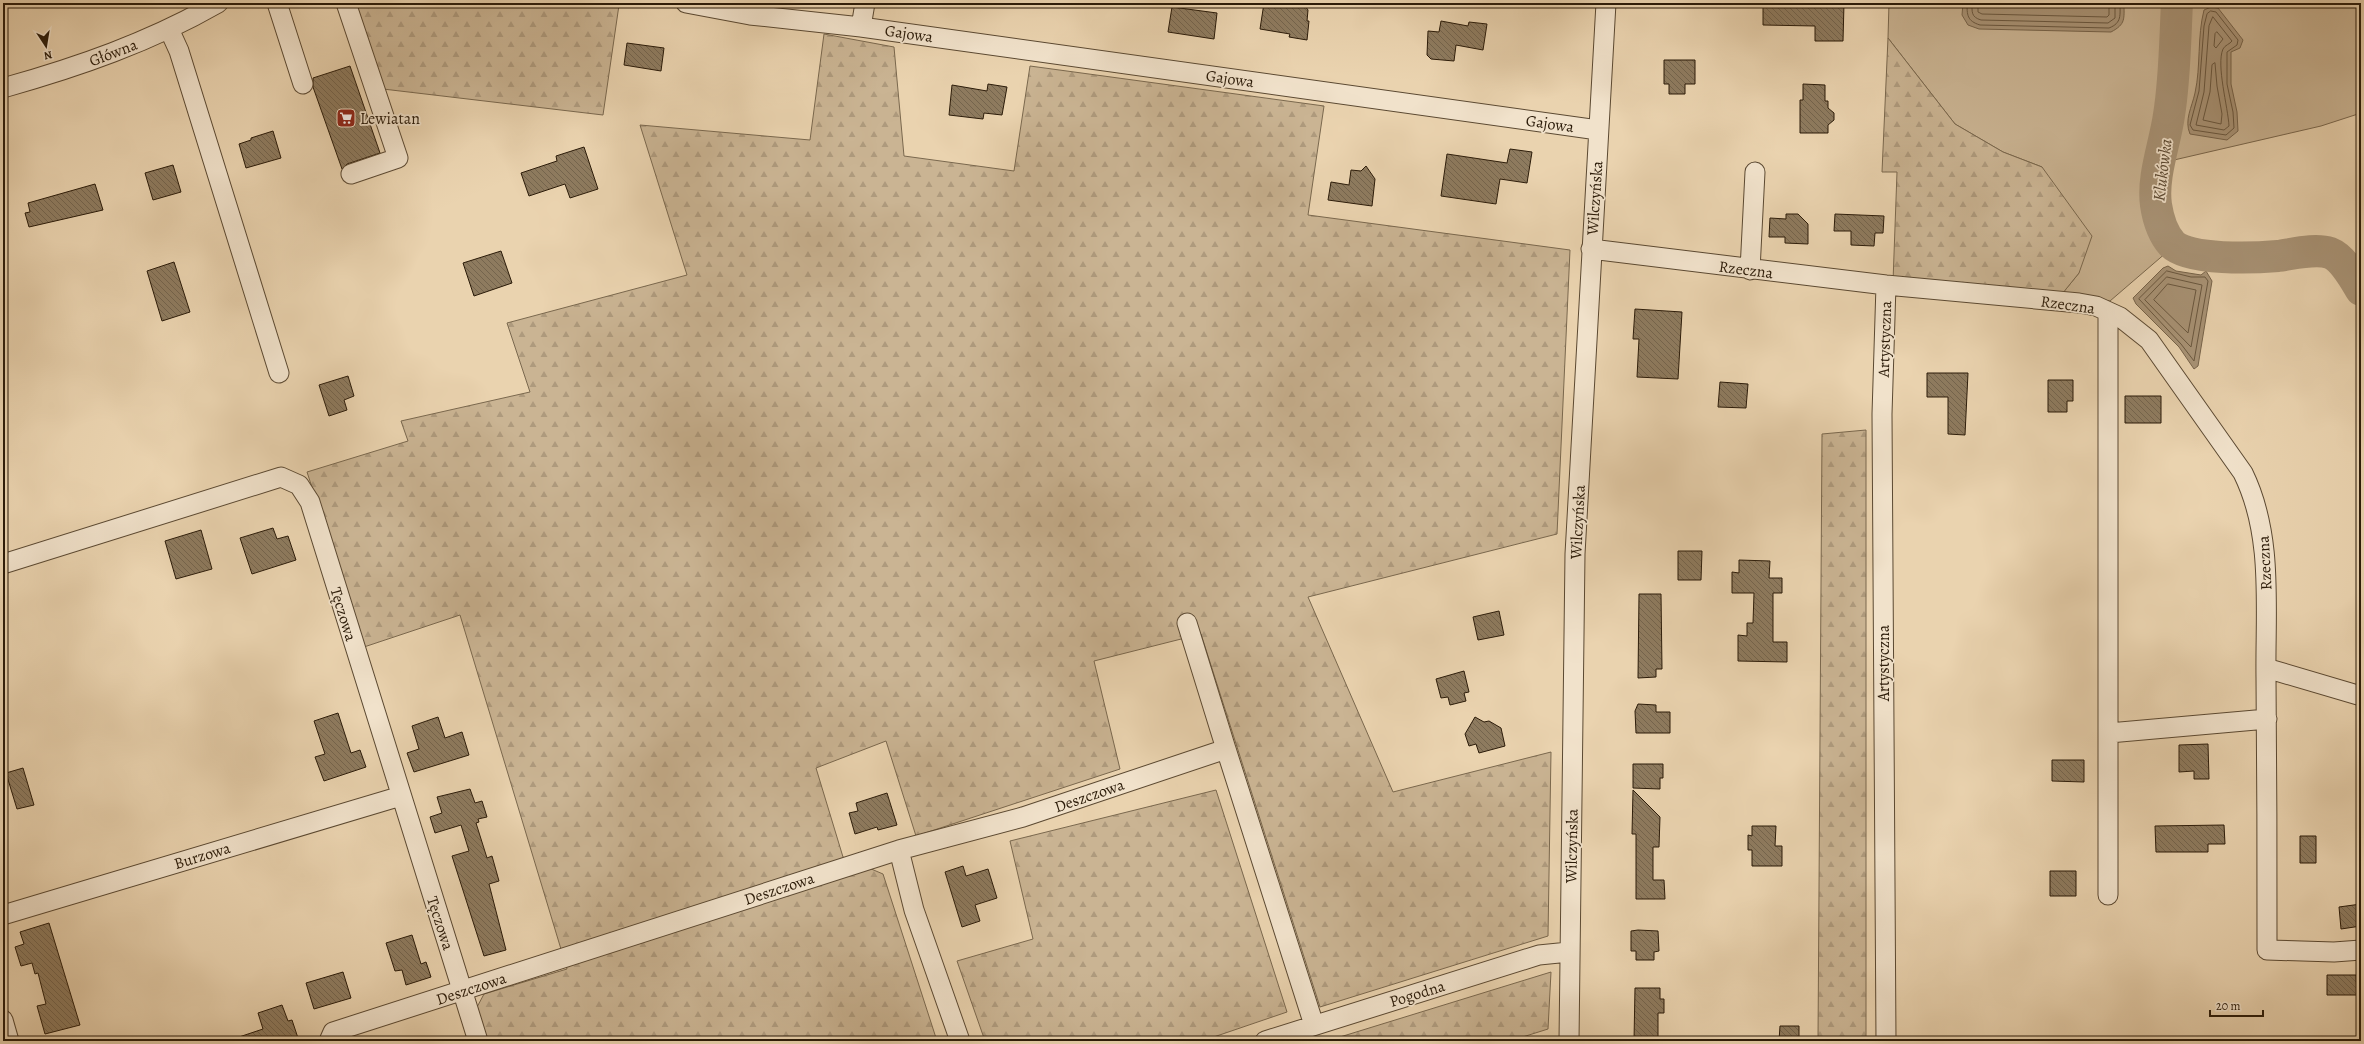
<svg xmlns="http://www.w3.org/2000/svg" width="2364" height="1044" viewBox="0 0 2364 1044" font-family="Alegreya,serif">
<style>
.grass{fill:#cab493;stroke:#7a684e}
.forest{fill:url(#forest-firs);stroke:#7a684e}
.water{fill:#a99477;stroke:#77644b}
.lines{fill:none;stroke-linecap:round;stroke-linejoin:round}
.shore{stroke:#6a5840;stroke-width:1}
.river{stroke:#a99477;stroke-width:32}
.building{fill:url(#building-back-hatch);stroke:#2b1b09}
.minor-casing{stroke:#5b4932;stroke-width:21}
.minor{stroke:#f1e2cb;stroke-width:19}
.labels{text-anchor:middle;stroke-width:3.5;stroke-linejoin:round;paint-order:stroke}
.street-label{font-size:16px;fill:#2b1b09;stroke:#f1e2cb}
.poi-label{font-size:16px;fill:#2b1b09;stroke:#f1e2cb;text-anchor:start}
.water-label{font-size:17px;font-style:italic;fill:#5d4b35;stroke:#f1e2cb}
</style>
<defs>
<pattern id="forest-firs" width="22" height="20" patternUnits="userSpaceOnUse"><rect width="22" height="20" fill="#cab493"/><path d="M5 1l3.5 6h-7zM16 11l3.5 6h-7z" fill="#ae9a7d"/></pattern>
<pattern id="building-back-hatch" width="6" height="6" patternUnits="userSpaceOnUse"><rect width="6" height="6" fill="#8e7b5f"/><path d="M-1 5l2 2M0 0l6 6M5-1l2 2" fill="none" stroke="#74644d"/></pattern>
</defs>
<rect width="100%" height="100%" fill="#ead3af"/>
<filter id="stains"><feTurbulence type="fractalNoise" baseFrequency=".005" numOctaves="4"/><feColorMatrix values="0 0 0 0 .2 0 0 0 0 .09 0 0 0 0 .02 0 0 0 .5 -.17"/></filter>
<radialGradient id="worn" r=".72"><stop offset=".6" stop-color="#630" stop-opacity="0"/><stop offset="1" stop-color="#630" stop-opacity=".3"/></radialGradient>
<path class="grass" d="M1889,3H2361V113L2321,126L2174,160C2166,203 2164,214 2193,249L2167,252L2110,301L2062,294L2079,273L2042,167L2003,152L1955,124L1888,38Z"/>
<path class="forest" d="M353,3H602L619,5L603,115L383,89Z
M824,34L894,47L904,156L1014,171L1030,66L1324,106L1308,215L1570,250L1557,534L1308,597L1393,792L1551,752L1548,936L1320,1007L1201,634L1094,661L1120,769L916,836L886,741L816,768L843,857L883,874L937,1041H589L587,1037L574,1041H486L476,1009L484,994L567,969L460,615L364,647L307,472L408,441L401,421L530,392L507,323L687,275L640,125L810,140Z
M1888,38L1955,124L2003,152L2042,167L2092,236L2079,273L2062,294L1893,282L1897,172H1882Z
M1866,430V1041H1818L1822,434Z
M1216,790L1287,1012L1202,1041H985L957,961L1033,939L1010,841Z
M1551,972L1548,1029L1510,1041H1327Z"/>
<path class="water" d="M1963,3H2124C2124,19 2126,24 2111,32L1979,29L1968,25L1962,15Z
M2211,7L2218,8L2243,40L2240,48L2231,52V84L2237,112L2238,131L2227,140L2190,134C2184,120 2192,107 2195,93C2201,66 2197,37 2204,10Z
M2168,266L2176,271L2201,275L2206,271L2212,281L2198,366L2194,369L2179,347L2136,304L2133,298L2163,268Z"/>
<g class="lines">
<path class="shore" d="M1967,3C1967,15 1967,21 1980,25L2109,28C2122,23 2120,15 2120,3
M1972,3C1972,12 1971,17 1981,20L2108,23L2115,18V3
M1978,3V12L1982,14L2107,17L2109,15V3
M2211,11L2216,12L2238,40L2237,45L2227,52V84L2233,112L2234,128L2226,135L2193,130L2190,125L2199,91L2204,26L2207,14Z
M2213,17L2232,41C2230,44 2225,45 2223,49C2216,65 2228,107 2229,126L2224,130L2196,125L2204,92L2209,26Z
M2217,32L2223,39L2216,48L2214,46L2215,34Z
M2215,63L2217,86L2222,114L2221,124L2203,120L2210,92L2212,65Z
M2167,271L2191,277H2205L2208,281L2194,361L2181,344L2139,299Z
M2167,277L2202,285L2191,347L2145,300Z
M2168,284L2196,290L2188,333L2154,300Z"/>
<path class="river" d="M2177,3C2175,40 2175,78 2169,115C2165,144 2152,176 2156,205C2158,218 2163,234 2172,244C2189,261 2255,258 2278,256C2293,254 2315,248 2330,253C2343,258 2354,278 2361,290"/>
</g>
<path class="building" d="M1264,3H1303L1308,10L1307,21H1309L1307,40L1289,37L1290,34L1260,29Z
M1763,3H1844L1843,41H1815V26L1763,25Z
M1172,7L1217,13L1214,39L1168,32Z
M1441,21L1468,26L1469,22L1487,24L1483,50L1456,45L1454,61L1431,59L1427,55L1428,31L1439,32Z
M627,43L664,48L661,71L624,65Z
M1664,60H1695V84H1685V94H1669V84H1664Z
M350,66L380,153L347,164L342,169L313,87V78Z
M988,84L1007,87L1002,115L984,113L983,119L949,115L952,85L987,91Z
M1803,84L1825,85V101H1828V108L1834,113V120L1828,125V133H1800V100H1803Z
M273,131L281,158L246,168L239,144L251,140V138Z
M584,147L598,189L570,198L565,184L529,196L521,173L557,161L556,156Z
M1510,149L1532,152L1527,183L1500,179L1496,204L1441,196L1447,154L1507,163Z
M173,165L181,192L153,200L145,173Z
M1366,166L1375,179L1372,206L1328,200L1331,182L1349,185L1351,170L1361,171Z
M95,184L103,210L29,227L25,213L30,212L28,203Z
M1786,214H1798L1808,224V244L1785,243V237H1769L1770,218L1786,219Z
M1835,214L1884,216L1883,233H1875L1874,246L1851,245V231H1834Z
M501,251L512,283L474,296L463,263Z
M174,262L190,312L162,321L147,271Z
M1635,309L1682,312L1678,379L1637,377L1639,339H1633Z
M1927,373H1968L1965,435L1948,434V397H1927Z
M348,376L354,396L344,400L347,410L329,416L319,385Z
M2048,380H2073V401H2067V412H2048Z
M1720,382L1748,384L1746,408L1718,407Z
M2125,396H2161V423H2125Z
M273,528L277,539L288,536L296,560L252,574L240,538Z
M201,530L212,569L176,579L165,541Z
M1678,551H1702L1701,580H1678Z
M1739,560L1770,561L1769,578H1782V593H1773V642H1787V662L1738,661V635L1747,636V623H1753L1754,593H1732V572L1739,573Z
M1639,594H1661L1662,669H1656V677L1638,678Z
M1499,611L1504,635L1478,640L1473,617Z
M1464,671L1469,692L1464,693L1466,701L1450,705L1448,697L1441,698L1436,679Z
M1638,704L1656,705V712H1670V733H1636L1635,711Z
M338,713L351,753L360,750L366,767L324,781L315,757L325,754L314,721Z
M438,717L445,738L462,732L469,755L414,772L407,753L419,749L412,726Z
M1475,717L1484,722L1489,721L1501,728L1505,746L1479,753L1476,744L1469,746L1465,734Z
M2208,744L2209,779H2194V771L2179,772V745Z
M2052,760H2084V782L2052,781Z
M1633,764H1663V778H1660V789L1633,788Z
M23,768L34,805L17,809L6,773Z
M470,789L475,803L482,801L487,817L478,819L479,822L476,823L487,858L492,856L499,881L489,884L506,950L484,956L452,856L469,851L461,825L435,833L430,817L442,813L437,797Z
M1633,790L1660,817L1659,847H1653V880H1664L1665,899H1636V834H1632Z
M887,793L897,825L878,830L877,827L855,834L849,813L858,811L856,803Z
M2224,825L2225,844H2208V852H2156L2155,826Z
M1752,826H1776L1775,846H1782V866H1752V850H1748V835L1752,836Z
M2300,836H2316V863H2300Z
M963,866L966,876L988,869L997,898L975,905L980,921L962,927L945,872Z
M2050,871H2076V896H2050Z
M2361,904V926L2341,929L2339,907Z
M49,923L80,1025L45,1034L37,1006L46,1004L38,973L35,974L32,963L21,966L15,947L24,944L20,932Z
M1638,930L1658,931L1659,951L1654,952V960H1636V951H1631V931Z
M412,935L421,964L426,962L431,977L406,985L402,970L395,971L386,943Z
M343,972L351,998L314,1009L306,983Z
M2327,975H2356L2357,995H2327Z
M1635,988H1660V999H1664V1013H1658V1041H1634Z
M282,1005L288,1021L292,1020L299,1041H236V1038L263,1029L258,1013Z
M1780,1026H1799V1041H1779Z"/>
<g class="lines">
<defs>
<path id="minor" d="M277,3L303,84
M346,3L398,158L351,174
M686,3L750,15L861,27L1598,130
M861,27L865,3
M169,29L179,51L279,373
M3,88C78,67 150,42 218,3
M1591,249L1886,285L2079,303L2096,306L2120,317L2149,340L2243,473C2274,536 2265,609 2266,678C2267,769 2267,859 2267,950L2334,952L2361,950
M1750,270L1755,172
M1886,285L1882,414L1886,1041
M3,564L281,477L299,485L310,502L478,1041
M1187,623L1226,749
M2266,668L2361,696
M2109,733L2267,719
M899,850L914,910L960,1041
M2108,895V312
M3,915L401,796
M3,1020L9,1041
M329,1041L333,1032L899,850L1023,817L1226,749L1314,1025
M1265,1041L1539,955L1569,952
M1569,1041L1575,554L1606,3"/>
</defs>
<use href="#minor" class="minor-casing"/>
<use href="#minor" class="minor"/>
</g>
<defs>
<symbol id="supermarket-square" viewBox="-11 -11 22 22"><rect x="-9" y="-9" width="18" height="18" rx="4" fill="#8f2418" stroke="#f1e2cb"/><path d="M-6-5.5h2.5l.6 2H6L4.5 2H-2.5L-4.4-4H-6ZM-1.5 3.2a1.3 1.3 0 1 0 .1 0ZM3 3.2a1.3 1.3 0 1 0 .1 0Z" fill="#fff"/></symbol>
</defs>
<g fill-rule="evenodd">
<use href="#supermarket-square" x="335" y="107" width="22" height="22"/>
</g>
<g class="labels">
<g class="street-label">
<text transform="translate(909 33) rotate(8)" y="6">Gajowa</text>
<text transform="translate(113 52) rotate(-21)" y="6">Główna</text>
<text transform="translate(1230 78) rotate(8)" y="6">Gajowa</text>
<text transform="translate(1550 123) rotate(8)" y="6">Gajowa</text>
<text transform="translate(1594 198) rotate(-86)" y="6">Wilczyńska</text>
<text transform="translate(1746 269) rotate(7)" y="6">Rzeczna</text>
<text transform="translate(2068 304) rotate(8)" y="6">Rzeczna</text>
<text transform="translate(1884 339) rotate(-88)" y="6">Artystyczna</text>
<text transform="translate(1577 522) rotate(-87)" y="6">Wilczyńska</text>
<text transform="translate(2264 563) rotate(-93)" y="6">Rzeczna</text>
<text transform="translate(344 614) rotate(73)" y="6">Tęczowa</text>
<text transform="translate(1883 663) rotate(-90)" y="6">Artystyczna</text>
<text transform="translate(1089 795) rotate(-19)" y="6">Deszczowa</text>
<text transform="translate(1571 846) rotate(-89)" y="6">Wilczyńska</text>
<text transform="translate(202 855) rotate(-17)" y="6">Burzowa</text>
<text transform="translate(779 888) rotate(-18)" y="6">Deszczowa</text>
<text transform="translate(441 923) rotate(72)" y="6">Tęczowa</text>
<text transform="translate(471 988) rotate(-18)" y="6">Deszczowa</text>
<text transform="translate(1417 993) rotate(-17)" y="6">Pogodna</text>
</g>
<g class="poi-label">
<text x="360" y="124">Lewiatan</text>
</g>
<g class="water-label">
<text transform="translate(2162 170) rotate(-83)" y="6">Klukówka</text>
</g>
</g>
<rect width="2364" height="1044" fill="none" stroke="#ead3af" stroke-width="16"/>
<rect x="4" y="4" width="2356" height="1036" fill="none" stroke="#2b1b09" stroke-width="2"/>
<rect x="8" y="8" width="2348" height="1028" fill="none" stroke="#2b1b09"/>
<g transform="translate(46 46) rotate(168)" stroke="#f1e2cb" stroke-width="3" paint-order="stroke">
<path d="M0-3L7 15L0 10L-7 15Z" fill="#2b1b09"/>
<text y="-6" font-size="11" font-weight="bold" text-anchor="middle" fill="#2b1b09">N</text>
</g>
<path d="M2210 1010v6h53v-6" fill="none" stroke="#2b1b09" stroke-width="2"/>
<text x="2216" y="1010" font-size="12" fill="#2b1b09" stroke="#f1e2cb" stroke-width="3" paint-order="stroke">20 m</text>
<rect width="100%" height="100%" filter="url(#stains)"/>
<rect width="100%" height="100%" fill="url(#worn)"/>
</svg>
